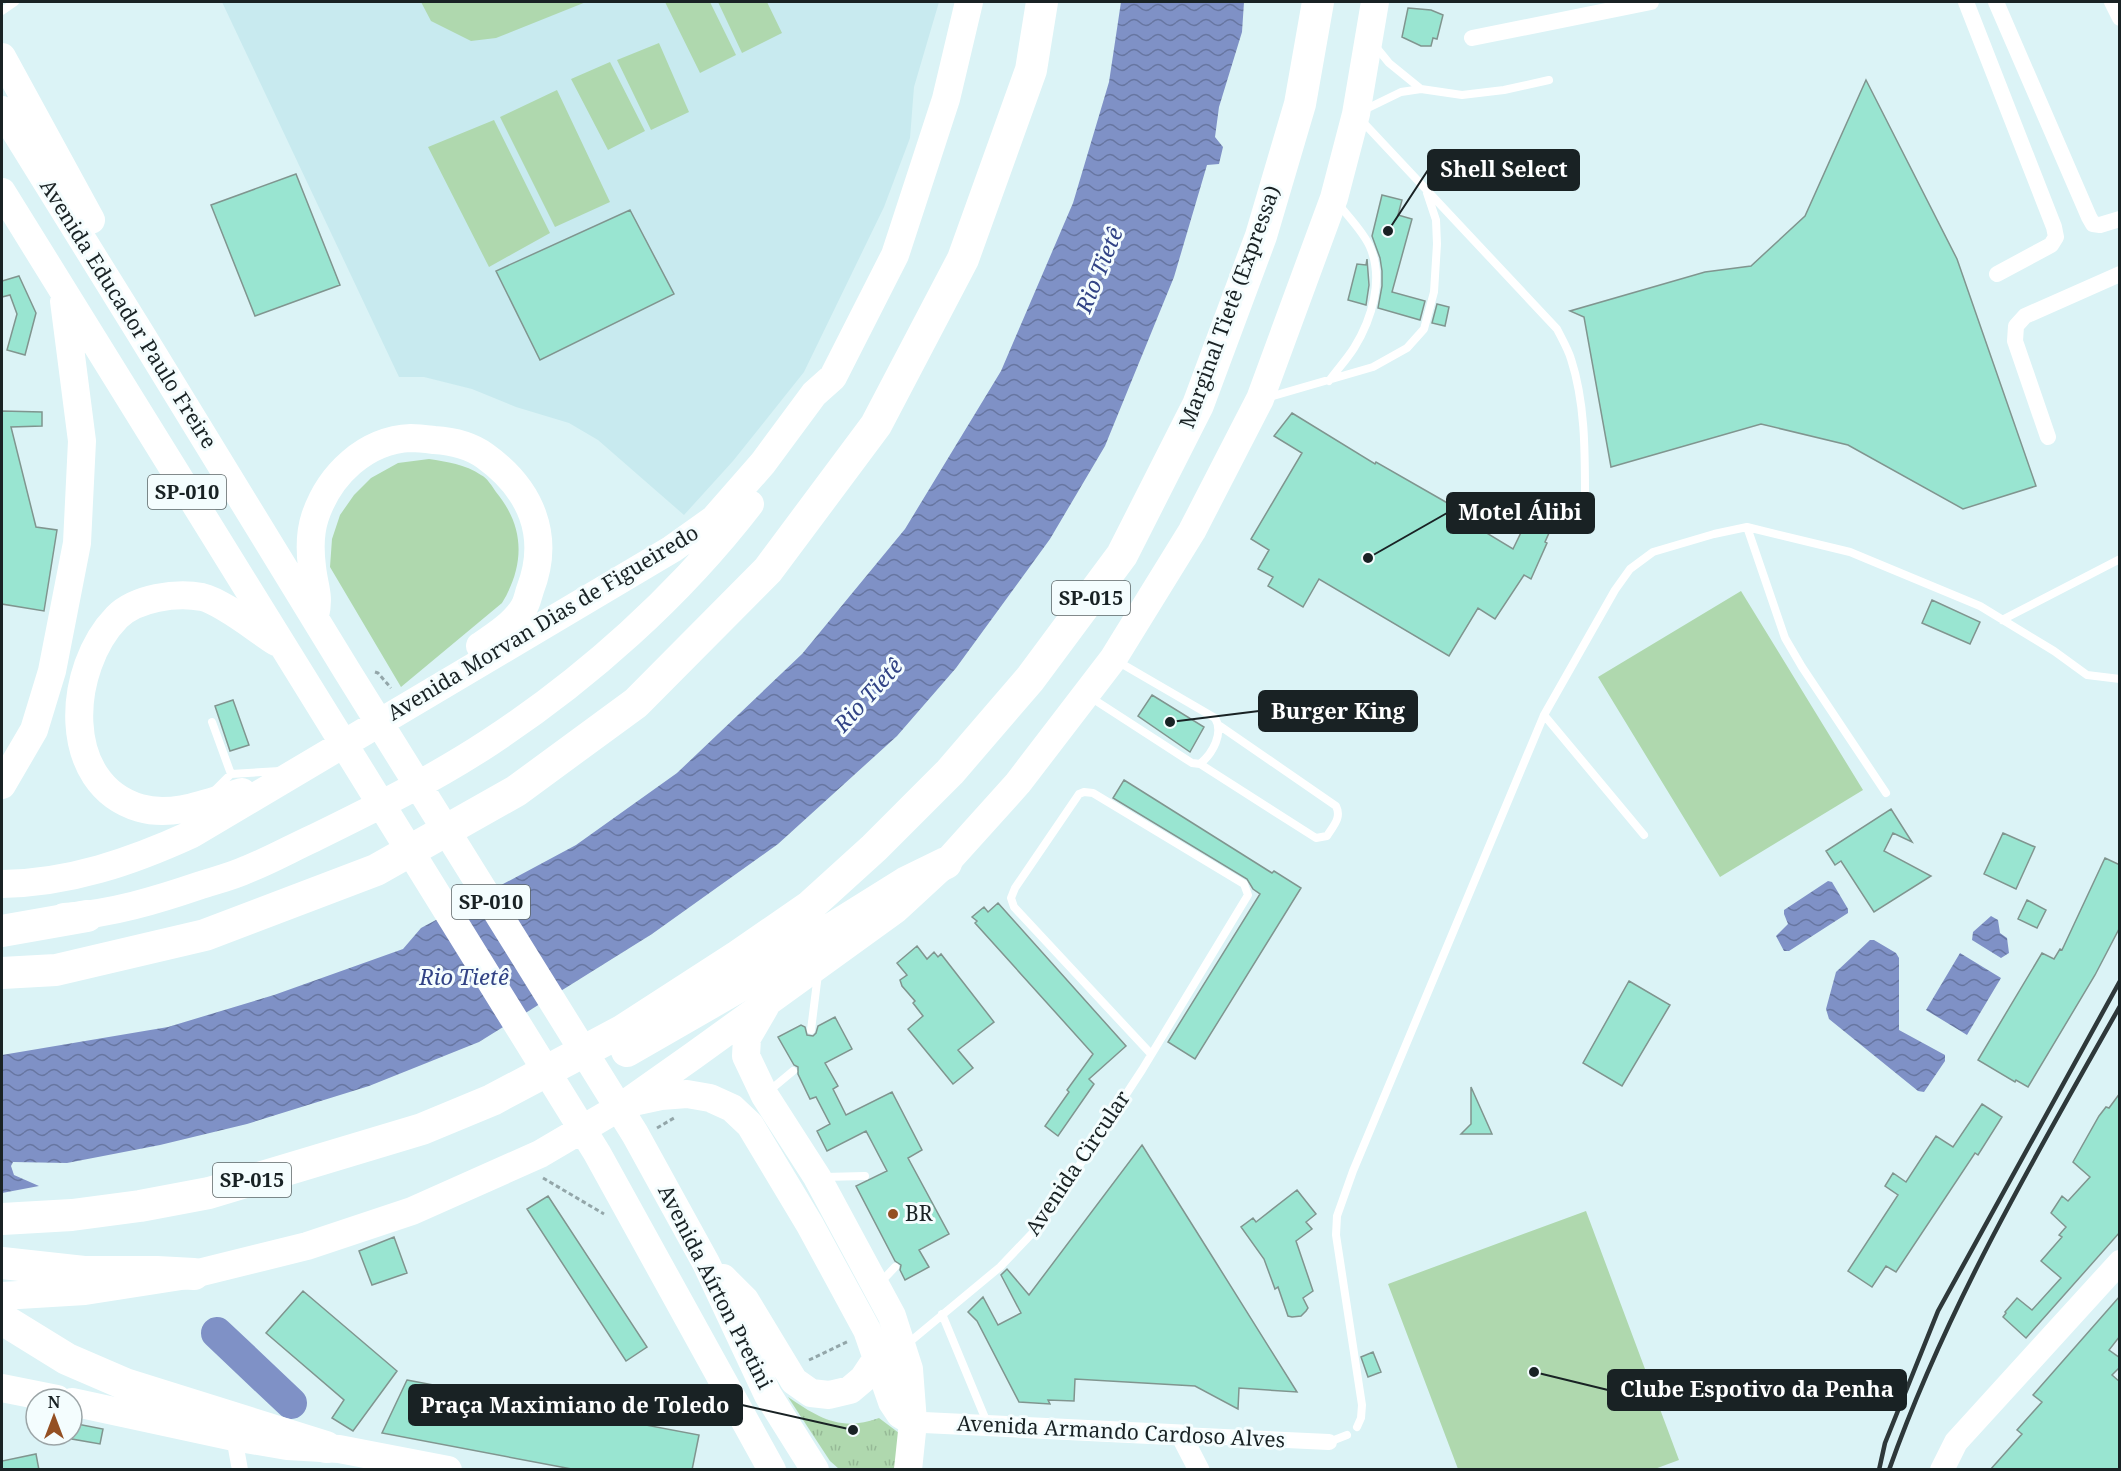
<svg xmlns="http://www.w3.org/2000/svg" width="2121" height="1471" viewBox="0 0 2121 1471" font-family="'Noto Serif',serif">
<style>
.built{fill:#c8eaef}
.green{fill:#afd8ae}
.park{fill:url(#park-tufts)}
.water{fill:url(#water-waves)}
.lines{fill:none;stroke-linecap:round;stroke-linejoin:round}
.river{stroke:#7f91c6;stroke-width:32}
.building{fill:#99e5d1;stroke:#80958f;stroke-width:1.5}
.path{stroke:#93a6a9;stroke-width:3;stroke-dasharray:4.5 3;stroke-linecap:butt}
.service{stroke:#fff;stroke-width:8}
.minor{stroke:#fff;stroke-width:16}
.tertiary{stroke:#fff;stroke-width:21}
.secondary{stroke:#fff;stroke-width:24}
.trunk{stroke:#fff;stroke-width:28}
.motorway{stroke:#fff;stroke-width:32}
.rail{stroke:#2e383a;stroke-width:4.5}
.poi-dot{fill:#945023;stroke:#f4fdfe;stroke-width:2}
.labels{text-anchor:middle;stroke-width:6;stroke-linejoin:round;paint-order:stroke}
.shield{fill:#f4fdfe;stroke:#5b6465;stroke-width:1.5}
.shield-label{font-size:20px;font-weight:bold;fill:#192224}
.street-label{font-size:21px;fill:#192224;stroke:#f4fdfe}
.poi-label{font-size:21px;fill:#192224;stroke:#f4fdfe;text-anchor:start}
.water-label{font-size:22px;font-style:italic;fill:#314385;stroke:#f4fdfe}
.leader{fill:none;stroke:#192224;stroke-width:2}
.callout-dot{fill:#192224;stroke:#f4fdfe;stroke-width:2}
.callout{fill:#192224;stroke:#192224;stroke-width:2}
.callout-label{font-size:22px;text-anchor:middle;font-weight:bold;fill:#fff}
</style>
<defs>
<pattern id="park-tufts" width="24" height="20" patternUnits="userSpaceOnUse" patternTransform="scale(1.5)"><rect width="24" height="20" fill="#afd8ae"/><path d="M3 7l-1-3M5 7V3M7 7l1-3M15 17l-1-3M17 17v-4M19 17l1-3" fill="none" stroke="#96b996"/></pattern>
<pattern id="water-waves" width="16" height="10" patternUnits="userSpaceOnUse" patternTransform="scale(1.5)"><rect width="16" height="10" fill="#7f91c6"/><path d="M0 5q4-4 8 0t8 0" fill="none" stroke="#6776a1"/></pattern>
</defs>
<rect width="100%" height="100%" fill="#dbf3f6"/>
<path class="built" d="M222,2H939L914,87L910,138L884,207L804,372L733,461L684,515L598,440L569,423L516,407L472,389L424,377H399Z"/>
<path class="green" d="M421,2H586L496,38L471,41L431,21Z
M665,2H710L736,55L700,73Z
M718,2H767L782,33L742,53Z
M659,43L689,112L651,130L617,60Z
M610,62L645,131L608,150L571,79Z
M557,90L610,202L555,227L500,117Z
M494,120L550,233L489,267L428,147Z
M429,459C447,462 465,464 481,475C487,478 492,486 496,492C525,527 525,565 502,603L401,687L330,567L332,539L340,515L354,495L371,478L398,463Z
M1741,591L1863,790L1720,877L1598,677Z
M1586,1211L1679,1460L1652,1470L1458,1469L1388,1284Z"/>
<path class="park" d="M788,1397C819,1418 841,1432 879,1418L903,1436L894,1469H839L830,1461Z"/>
<path class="water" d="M1121,2H1244L1242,32L1219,107L1215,137L1223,147L1219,164L1207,165L1174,277L1105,446L1050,539L956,668L897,736L778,844L652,934L479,1042L369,1086L247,1124L160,1145L67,1163L13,1162L11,1166L14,1175L39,1186L2,1193V1055L168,1027L274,995L403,949L421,928L576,845L677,773L802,654L905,529L1001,371L1073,203L1109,82Z
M1828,881L1832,882L1848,909V913L1789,951H1784L1776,936L1788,924L1784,914V910Z
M1991,916L1998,920L2000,933L2007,938L2009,953L2001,958L1972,940L1973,932Z
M1870,940H1874L1896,953L1899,958V1030L1945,1055V1061L1924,1092L1918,1091L1829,1019L1826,1009L1836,972Z
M1960,953L2001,978L1967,1035L1926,1010Z"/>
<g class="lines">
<path class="river" d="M217,1333L291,1403"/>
</g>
<path class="building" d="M1408,8L1431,10L1443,15L1437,39L1433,38L1431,46H1421L1402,37Z
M1866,80L1957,259L2036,486L1963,509L1848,445L1761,424L1611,467L1584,317L1570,311L1705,272L1751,266L1805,216Z
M296,174L340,285L255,316L211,205Z
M1382,195L1402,200L1398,215L1412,219L1392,292L1425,301L1420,320L1378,308L1382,286V271L1380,258L1372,236Z
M630,210L674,294L540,360L496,271Z
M1367,259L1369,285L1366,305L1348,300L1357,264L1366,265Z
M19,276L36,313L25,355L7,350L17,314L10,295L2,297V281Z
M1437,304L1449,307L1445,326L1432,323Z
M2,411L42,412V426L11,427L36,527L57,530L44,611L2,604Z
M1292,413L1375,464L1376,462L1444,501L1457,509L1455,514L1513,549L1531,512L1553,524L1545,542L1547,543L1531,579L1524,575L1495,619L1478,608L1449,656L1319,579L1303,607L1268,586L1273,577L1258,569L1269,550L1251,539L1302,453L1274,436Z
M1932,600L1980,622L1970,644L1922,623Z
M1152,695L1204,727L1190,752L1138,716Z
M233,700L249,745L230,751L215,706Z
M1124,780L1272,873L1274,871L1301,888L1195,1059L1168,1042L1260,894L1253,889L1247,879L1113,798Z
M1891,809L1912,842L1893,833L1884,851L1931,876L1874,912L1841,861L1835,865L1826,851Z
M2003,833L2035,847L2016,889L1984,874Z
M2105,858L2120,865V927L2095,975L2028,1087L2016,1080L2015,1082L1978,1060L2042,953L2054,959L2060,949L2062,950Z
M2027,900L2046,910L2037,928L2018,919Z
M998,903L1126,1046L1089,1079L1094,1084L1058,1136L1045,1126L1069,1092L1067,1090L1093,1054L975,923L977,921L972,917L984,907L988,912Z
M917,946L927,959L934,952L938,957L941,954L994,1022L958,1050L973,1068L953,1084L908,1029L923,1016L913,1003L915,1001L902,986L900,980L907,975L897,963Z
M1629,981L1670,1005L1622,1086L1583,1063Z
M835,1017L852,1049L825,1063L838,1086L833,1089L846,1115L892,1092L922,1150L908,1158L949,1234L919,1250L929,1267L905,1280L900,1270L901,1265L895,1261L856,1186L887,1171L866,1131L827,1151L817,1131L830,1124L816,1097L810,1099L798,1074V1067L794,1065L778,1037L801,1025L805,1027L807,1035L813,1036L816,1033L818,1026Z
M1471,1087L1492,1134H1461L1471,1124Z
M2120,1093V1232L2026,1338L2003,1317L2006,1313L2005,1312L2017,1298L2032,1310L2061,1278L2041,1261L2062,1237L2059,1235L2066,1227L2051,1213L2062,1196L2068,1201L2090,1177L2073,1162L2099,1116L2106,1107L2109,1108Z
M1982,1104L2002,1117L1978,1155L1975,1153L1896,1272L1886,1266L1872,1287L1848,1271L1898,1195L1885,1186L1893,1173L1906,1182L1936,1136L1953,1147Z
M1142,1145L1215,1261L1297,1392L1239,1388L1238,1409L1195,1386L1075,1379L1074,1401L1048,1400L1050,1404L1019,1402L977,1321L968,1312L983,1297L998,1325L1021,1313L1001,1275L1007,1269L1029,1295Z
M1297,1190L1316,1214L1306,1222L1312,1229L1296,1241L1313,1291L1303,1298L1308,1308L1306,1311L1301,1316L1292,1317L1288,1316L1278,1287L1275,1289L1264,1259L1241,1227L1253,1218L1256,1222Z
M548,1196L647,1347L626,1361L527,1209Z
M394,1237L407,1273L372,1285L359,1251Z
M303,1291L397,1371L353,1431L332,1418L344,1400L266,1333Z
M2120,1296V1336L2109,1350L2120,1358V1367L2112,1375L2120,1382V1470H1990L2022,1434L2017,1430L2042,1402L2033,1395Z
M1373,1352L1381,1372L1368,1377L1361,1357Z
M407,1380L699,1435L692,1470H577L382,1433Z
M72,1423L103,1429L100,1444L72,1439Z
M36,1454L39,1470H2V1461Z"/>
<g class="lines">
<path class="path" d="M375,672L378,673L391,688
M657,1128L674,1118
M543,1178L604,1214
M809,1360L849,1341"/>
<path class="service" d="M2,11L15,2
M1376,47L1389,63L1421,89
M1364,110L1401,92L1421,89L1462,95L1504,90L1549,80
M1361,120L1557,329C1562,339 1568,349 1571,359C1585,402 1585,450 1585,495
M1329,381C1337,370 1347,359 1354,348C1372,319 1384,279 1370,247C1363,231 1348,217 1337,202
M1266,398L1373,367L1407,348L1424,329L1434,292L1437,244L1436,220L1427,193
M1747,527L1785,638L1802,667L1886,793
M2002,620L2120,559
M1090,697L1192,763L1200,764C1213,753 1224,733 1215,718L1117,661
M1544,715L1644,835
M212,722L231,774L280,771
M1200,764L1316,838L1327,836C1333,826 1342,818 1336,806L1220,726
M214,791L231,774
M811,1030L818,974
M769,1091L793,1071
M824,1177L865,1176
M879,1284L895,1267
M942,1314L988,1425
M906,1345L1000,1267L1041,1224L1142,1070L1248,895L1244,884L1093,793L1084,792L1079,794L1015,888L1011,898L1014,907L1151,1054
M1357,1427L1361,1418L1362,1405L1336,1235L1337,1216L1353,1171L1544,715L1615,590L1630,569L1653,552L1714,534L1747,527L1850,552L1980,606L2054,651L2087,675L2120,679
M1329,1442L1347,1435"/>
<path class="minor" d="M1966,2L2054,227L2056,237L2051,245L1997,274
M1996,2L2089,217L2093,224L2100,225L2120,219
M2112,2L2120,18
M1472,38L1651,2
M2048,437L2015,341L2016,326L2025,316L2120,274
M1181,1435L1329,1442
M234,1437L240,1470"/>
<path class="tertiary" d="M913,1422L1181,1435L1199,1470"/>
<path class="secondary" d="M1942,1470L1956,1442L2120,1262"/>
<path class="trunk" d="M2,57L91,220
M2,110L139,331L347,671L635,1134L706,1263L768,1395L815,1470
M2,192L597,1153L772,1470
M315,616C320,595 314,587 312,567C310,551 310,532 315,517C329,475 365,440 411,438C418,438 426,439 434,440C451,441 470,445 485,456C531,489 551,536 530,590C528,596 527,602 524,607C515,623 495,636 480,646
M2,785L34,730L52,671L77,543L82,441L64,301
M242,792C211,801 174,818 140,808C59,784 67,668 117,617C136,598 176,592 202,597C223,602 257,630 276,642
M2,884C69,883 131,862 192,834L672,549L714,519L763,463L814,394L833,377L895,255L946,99L969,2
M64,917C111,914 157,900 201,885C217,880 233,876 248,869C271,860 292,848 314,838C373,809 434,779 490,742C586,679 680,595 750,504
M765,1007L747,1038L746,1056L765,1096L817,1177L892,1316L909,1369L913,1422L908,1470
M633,1102L661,1096L687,1094L710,1098L732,1108L750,1125L810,1225L867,1330L892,1402L900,1414L913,1422
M723,1278L745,1300L794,1381L811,1393L829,1395L850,1390L863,1379L877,1358
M2,1296L85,1291L194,1274L307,1246L412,1211L540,1154L625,1104L693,1056L895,910L946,863L1018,783L1113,659L1192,531L1260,399L1334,198L1356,114L1375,2
M2,1388L57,1399
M72,1402L234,1437L287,1446L339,1449L448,1470"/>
<path class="motorway" d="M2,931L87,916
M2,973L56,970L205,935L376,870L516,791L636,703L768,570L876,425L963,259L1031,70L1042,2
M627,1051L745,983L905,883L946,863
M2,1219L72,1215L140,1206L209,1193L422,1129L492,1100L622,1031L738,956L809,907L874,848L950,772L1030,679L1122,555L1198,405L1261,236L1300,104L1318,2
M2,1263L84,1272H157L194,1274
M2,1319L67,1359L125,1384L326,1447"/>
<path class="rail" d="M1879,1470L1885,1443L1938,1311L2120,981
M1889,1470C1947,1306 2035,1157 2120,1006"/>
</g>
<circle class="poi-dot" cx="893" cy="1214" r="6"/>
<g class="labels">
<g class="shield">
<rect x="148" y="475" width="78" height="34" rx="4.5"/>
<rect x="1052" y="581" width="78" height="34" rx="4.5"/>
<rect x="452" y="885" width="78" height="34" rx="4.5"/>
<rect x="213" y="1163" width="78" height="34" rx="4.5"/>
</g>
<g class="shield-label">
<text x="187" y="499">SP-010</text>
<text x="1091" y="605">SP-015</text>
<text x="491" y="909">SP-010</text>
<text x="252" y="1187">SP-015</text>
</g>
<g class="street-label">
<text transform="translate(1230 307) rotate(-70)" y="7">Marginal Tietê (Expressa)</text>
<text transform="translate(128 314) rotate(58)" y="7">Avenida Educador Paulo Freire</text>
<text transform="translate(543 623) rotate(-31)" y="7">Avenida Morvan Dias de Figueiredo</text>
<text transform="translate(1078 1163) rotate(-56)" y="7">Avenida Circular</text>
<text transform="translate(715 1287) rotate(63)" y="7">Avenida Aírton Pretini</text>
<text transform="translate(1121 1432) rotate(3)" y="7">Avenida Armando Cardoso Alves</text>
</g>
<g class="poi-label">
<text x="905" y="1221">BR</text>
</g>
<g class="water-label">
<text transform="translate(1099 270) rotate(-68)" y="8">Rio Tietê</text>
<text transform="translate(868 695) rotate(-48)" y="8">Rio Tietê</text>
<text x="464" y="985">Rio Tietê</text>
</g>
</g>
<path class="leader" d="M1388 231L1428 170M1368 558L1447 513M1170 722L1259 711M1534 1372L1608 1390M853 1430L742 1405"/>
<g class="callout-dot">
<circle cx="1388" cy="231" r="6"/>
<circle cx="1368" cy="558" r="6"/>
<circle cx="1170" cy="722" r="6"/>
<circle cx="1534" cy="1372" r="6"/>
<circle cx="853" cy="1430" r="6"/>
</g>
<g class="callout">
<rect x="1428" y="150" width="151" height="40" rx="6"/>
<rect x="1447" y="493" width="147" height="40" rx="6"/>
<rect x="1259" y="691" width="158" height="40" rx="6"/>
<rect x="1608" y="1370" width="298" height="40" rx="6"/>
<rect x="409" y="1385" width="333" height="40" rx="6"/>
</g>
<g class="callout-label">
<text x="1504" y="177">Shell Select</text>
<text x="1520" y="520">Motel Álibi</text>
<text x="1338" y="719">Burger King</text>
<text x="1757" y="1397">Clube Espotivo da Penha</text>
<text x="575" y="1413">Praça Maximiano de Toledo</text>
</g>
<rect width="2121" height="1471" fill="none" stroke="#192224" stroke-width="6"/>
<g transform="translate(54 1417)"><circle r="28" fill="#f4fdfe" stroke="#9ca5a7" stroke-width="1.5"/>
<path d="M0-4.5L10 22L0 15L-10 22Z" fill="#945023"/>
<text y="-9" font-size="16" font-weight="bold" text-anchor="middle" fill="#192224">N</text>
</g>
</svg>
